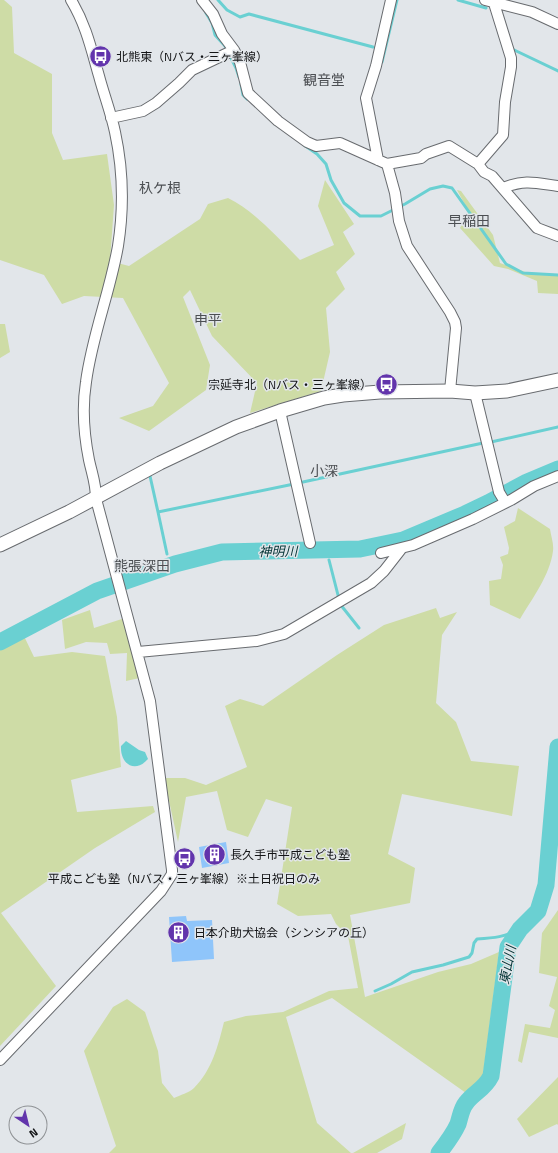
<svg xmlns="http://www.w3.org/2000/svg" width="558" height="1153" viewBox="0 0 558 1153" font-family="'Titillium Web','Noto Sans JP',sans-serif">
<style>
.green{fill:#cedca6}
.water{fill:#6ad0d2}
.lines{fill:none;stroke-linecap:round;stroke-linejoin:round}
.stream{stroke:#6ad0d2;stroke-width:3}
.river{stroke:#6ad0d2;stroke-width:17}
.building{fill:#8fc5fa}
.minor-casing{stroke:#686b6f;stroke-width:12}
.tertiary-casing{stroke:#686b6f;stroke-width:15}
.minor{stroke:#fff;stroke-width:10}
.tertiary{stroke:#fff;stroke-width:13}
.labels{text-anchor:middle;stroke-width:3;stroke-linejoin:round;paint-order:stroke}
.poi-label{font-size:12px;fill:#131416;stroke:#e2e6ea;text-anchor:start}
.water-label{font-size:13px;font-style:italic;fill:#003233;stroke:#e2e6ea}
.quarter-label{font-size:14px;fill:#4c4f53;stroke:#e2e6ea}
</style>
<rect width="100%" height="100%" fill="#e2e6ea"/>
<path class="green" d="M0,0H4L12,7L14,53L52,74V133L63,160L107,154L114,205L110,261L129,266L200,219L208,204L228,198C256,212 278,238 300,260L334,245L318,206L325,180L354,224L343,232L355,254L336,272L345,289L326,308L330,352L321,391L250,413L257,383L212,336L190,290L183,297L210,365L206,390L149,431L119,418L153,406L169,383L123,298L84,296L62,304L44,275L0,260Z
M457,190L461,191L493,235L500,263L531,274L558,276V294L538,293L537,281L508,269L494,266L460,228L469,212Z
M0,324H5L10,352L0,358Z
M518,508L550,529C551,536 554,544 553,551C550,575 532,599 520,619L490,605L489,581L501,579L503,565L500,557L508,554L509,548L504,527L515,521Z
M436,608L440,618L457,612L442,635L436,703L456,722L471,761L519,766L512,816L402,794L388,854L415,868L410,903L350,915L365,997L438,972L471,964L499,952L483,1075L466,1093L332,998L286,1017L317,1123L351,1153H109L116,1146L84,1051L113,1007L127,999L145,1012L158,1051L162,1083L174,1098C180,1095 189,1093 194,1088C212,1070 218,1046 224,1022L246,1016L283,1012L329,991L358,988L348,936L336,924L331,914L298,916L277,904L292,807L266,799L248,837L227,830L217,791L186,797L178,842L164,778H185L206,785L247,767L225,706L240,699L263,706L337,655L384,625Z
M90,610L94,628L128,617L144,677L126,681L127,653L110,654L107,643L86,642L65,649L62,620Z
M23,634L34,657L72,652L105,656L117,717L121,767L71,780L77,812L153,806L155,812L95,848L1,913L56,986L0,1046V649Z
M558,910V1038L529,1032L522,1063L518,1061L525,1024L550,1028L555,1010L549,1006L557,977L539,973L542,933Z
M558,1077V1125L557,1124L529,1137L517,1119Z
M406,1123L402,1139L377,1153H353Z"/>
<path class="water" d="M126,741L139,750L145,752L148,759C135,774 120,764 121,746Z"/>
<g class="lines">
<path class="stream" d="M218,0L227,10L240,17L249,14L373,47
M458,0L486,8
M206,13L212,23L215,35L225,46L236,68L239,77
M510,48L558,71
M382,62L397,0
M241,84L243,95L247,99
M304,145L317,154L326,164L331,180L344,203L360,216H381L405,204L430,189L443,186L452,188L506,264L523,273L558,275
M491,442L558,427
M150,476L158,512L294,484
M303,482L483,443
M158,512L167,554
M329,560L339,599
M340,604L359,628
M375,991L391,984L412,972L443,965L469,957L472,953L474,943L477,939C493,938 506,937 520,929"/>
<path class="river" d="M0,642L97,591L175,564L222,552L360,549L403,540L465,514L488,503L527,482L558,469
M439,1153C446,1144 453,1135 458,1124C460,1118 461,1109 466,1103C474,1092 484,1090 491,1076L508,947L520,929L538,911L546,885L558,747"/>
</g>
<path class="building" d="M226,842L229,863L202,868L199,847Z
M186,916L187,921L212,920L214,959L172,962L169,917Z"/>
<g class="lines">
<defs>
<path id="minor" d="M202,0L213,14L222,34L234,50L240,62L248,93L278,121L307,142L316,146L340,143L387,164L421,158L426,154L449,146L478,164L484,172L492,176L537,228L558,236
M485,0L532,12L558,24
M111,118L143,111L156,103L179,83L192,70L234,50
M378,160L366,98L376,66L391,0
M387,164L395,193L399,221L407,246L450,312L455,322L456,328L450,391
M478,164L503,135L505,102L511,67V58L493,0
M503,188C525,179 536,183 558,186
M475,393L499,492L505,502
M280,411L310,543
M381,553L413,545L473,519L511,500L534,486L558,476
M138,652L257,641L284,634L371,583L384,571L402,548
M0,1060L161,891L172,874V870L150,701L96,499C96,483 92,474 89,460C84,435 82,407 86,382C92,336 110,292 118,246C124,208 123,169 115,132C111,113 104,95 99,76C91,48 86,25 71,0"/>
<path id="tertiary" d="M0,545L69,512L160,463L236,427L280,411L324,398L343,395L380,392L450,391L475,393L507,391L558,380"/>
</defs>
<use href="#minor" class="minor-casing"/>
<use href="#tertiary" class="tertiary-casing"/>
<use href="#minor" class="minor"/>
<use href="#tertiary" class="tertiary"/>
</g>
<defs>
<symbol id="bus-disc" viewBox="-11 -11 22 22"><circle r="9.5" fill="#6234ac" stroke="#e2e6ea"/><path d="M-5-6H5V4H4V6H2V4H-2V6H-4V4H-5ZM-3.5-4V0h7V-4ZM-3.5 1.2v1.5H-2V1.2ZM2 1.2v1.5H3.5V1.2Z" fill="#fff"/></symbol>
<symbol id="building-disc" viewBox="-11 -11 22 22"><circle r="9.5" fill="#6234ac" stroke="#e2e6ea"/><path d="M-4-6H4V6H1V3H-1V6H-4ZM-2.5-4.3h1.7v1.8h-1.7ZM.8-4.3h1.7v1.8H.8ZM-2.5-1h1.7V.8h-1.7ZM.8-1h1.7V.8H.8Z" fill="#fff"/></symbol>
</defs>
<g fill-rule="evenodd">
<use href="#bus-disc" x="88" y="44" width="25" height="25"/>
<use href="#bus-disc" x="374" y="372" width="25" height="25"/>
<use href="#building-disc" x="202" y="842" width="25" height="25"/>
<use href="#bus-disc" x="172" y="846" width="25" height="25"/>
<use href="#building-disc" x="166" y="920" width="25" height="25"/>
</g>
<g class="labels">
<g class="poi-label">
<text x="116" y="61">北熊東（Nバス・三ヶ峯線）</text>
<text x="372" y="389" text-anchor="end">宗延寺北（Nバス・三ヶ峯線）</text>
<text x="230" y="859">長久手市平成こども塾</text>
<text x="184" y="883" text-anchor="middle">平成こども塾（Nバス・三ヶ峯線）※土日祝日のみ</text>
<text x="194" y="937">日本介助犬協会（シンシアの丘）</text>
</g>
<g class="water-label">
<text transform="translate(278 551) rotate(-1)" y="5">神明川</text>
<text transform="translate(507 965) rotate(-79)" y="5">東山川</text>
</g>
<g class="quarter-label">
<text x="324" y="85">観音堂</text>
<text x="160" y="193">杁ケ根</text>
<text x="469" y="226">早稲田</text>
<text x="208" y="325">申平</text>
<text x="324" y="476">小深</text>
<text x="142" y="571">熊張深田</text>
</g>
</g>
<g transform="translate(28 1125) rotate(145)"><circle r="19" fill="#e2e6ea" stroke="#8f9295"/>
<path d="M0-3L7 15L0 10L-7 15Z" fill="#6234ac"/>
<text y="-6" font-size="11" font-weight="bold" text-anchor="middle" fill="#131416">N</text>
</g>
</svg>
